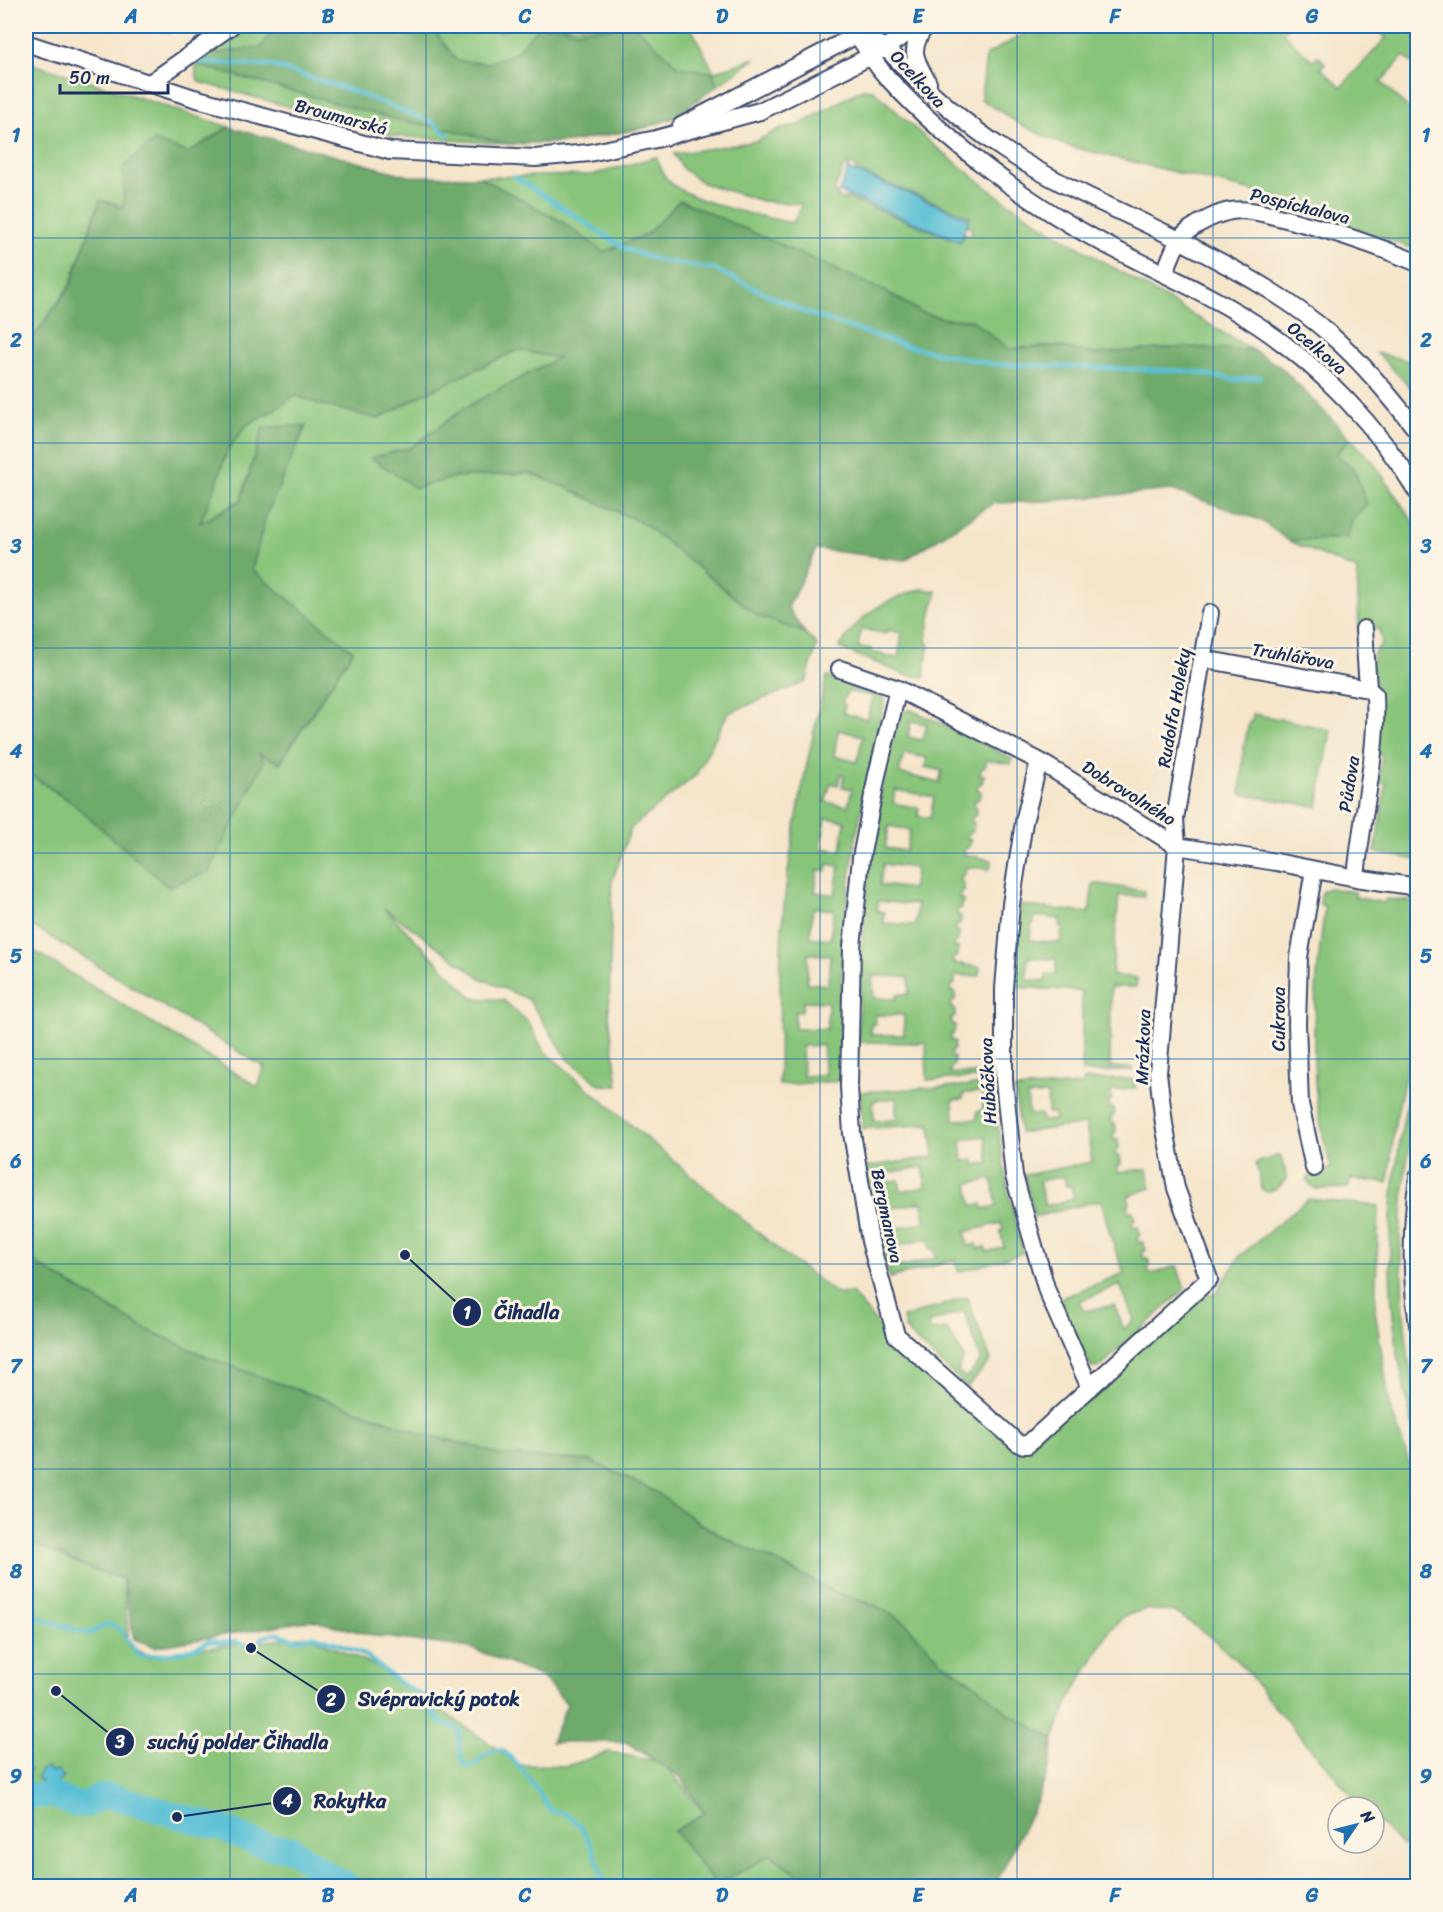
<svg xmlns="http://www.w3.org/2000/svg" width="1443" height="1912" viewBox="0 0 1443 1912" font-family="Sriracha,sans-serif">
<style>
.green{fill:#88c47a;stroke:#527a6c;stroke-width:1.5;fill-rule:evenodd}
.forest{fill:#6eaa6a;stroke:#446c64;stroke-width:1.5}
.water{fill:#58c0d5;stroke:#3a789a;stroke-width:1.5}
.lines{fill:none;stroke-linecap:round;stroke-linejoin:round}
.stream{stroke:#58c0d5;stroke-width:4.5}
.river{stroke:#58c0d5;stroke-width:26}
.minor-casing{stroke:#3c4a6e;stroke-width:20}
.minor{stroke:#fff;stroke-width:16}
.grid{fill:none;stroke:#1f6fb2;stroke-width:1.5;stroke-opacity:0.55}
.labels{text-anchor:middle;stroke-width:6;stroke-linejoin:round;paint-order:stroke}
.street-label{font-size:18px;fill:#1b2f5e;stroke:#fcf5e5}
.leader{fill:none;stroke:#1b2f5e;stroke-width:2}
.callout-dot{fill:#1b2f5e;stroke:#fcf5e5;stroke-width:2}
.mark-label{font-size:18px;text-anchor:middle;font-weight:bold;fill:#fff}
.callout-label{font-size:20px;text-anchor:middle;font-weight:bold;fill:#1b2f5e;stroke:#fcf5e5;stroke-width:6;stroke-linejoin:round;paint-order:stroke}
.neatline{fill:none;stroke:#1f6fb2;stroke-width:2}
.grid-label{font-size:20px;text-anchor:middle;font-weight:bold;fill:#1f6fb2}
</style>
<rect width="100%" height="100%" fill="#fcf5e5"/>
<filter id="ink" filterUnits="userSpaceOnUse"><feTurbulence type="fractalNoise" baseFrequency=".0167" numOctaves="2"/><feDisplacementMap in="SourceGraphic" scale="12" xChannelSelector="R" yChannelSelector="G"/><feConvolveMatrix kernelMatrix="1 2 1 2 8 2 1 2 1" color-interpolation-filters="sRGB"/></filter>
<filter id="wash" filterUnits="userSpaceOnUse"><feTurbulence type="fractalNoise" baseFrequency=".008" numOctaves="4" result="noise"/><feDisplacementMap in="SourceGraphic" scale="24" xChannelSelector="R" yChannelSelector="G"/><feGaussianBlur stdDeviation="1.35" result="paint"/><feColorMatrix in="noise" values="0 0 0 0 0 0 0 0 0 0 0 0 0 0 0 0 0 1.4 0 .05"/><feComposite in="paint" operator="in"/></filter>
<g filter="url(#wash)">
<rect width="100%" height="100%" fill="#f5e5cb"/>
<path class="green" d="M245,26H497L499,32L508,29L507,26H690L714,72L756,58L671,119L644,128L570,142L508,144L394,136L199,82C197,77 194,70 196,64C202,51 233,34 245,26Z
M1038,26H1289L1283,33L1312,60L1318,56L1325,63L1321,68L1341,87L1386,38L1373,26H1404L1417,38V61L1414,64L1404,56L1381,82L1417,116V250L1336,221L1286,207L1280,202L1276,197L1064,145L1023,126L981,99L986,55Z
M26,62L91,82L229,127L188,153L124,207L100,200L70,285L26,348Z
M862,89L873,90L932,144L1002,199L1053,232L1254,351L1186,347L1093,354L1057,346L1009,349L972,320L946,319L922,313L887,292L680,201L648,233L604,252L559,220L480,177L592,175L656,157C659,163 662,172 666,178C685,202 763,217 793,223L802,204L762,201L703,183L683,169L674,154L757,141L781,128L799,125ZM850,164L857,167L855,171L970,216L967,227L973,229L970,235L965,233L960,242L845,197L844,200L837,197L838,194L834,192L844,166L849,167Z
M518,350L559,358L466,407L412,447L372,458L416,488L455,477L530,473L565,487L644,524L758,616L805,633L817,645L806,682L728,713L696,775L631,828L612,881L609,1015L618,1086L600,1085L568,1059L528,999L482,979L384,908L473,998L503,1000L528,1022L544,1051L780,1251L837,1294L852,1293L886,1335L1020,1452L1199,1296L1216,1293L1240,1256L1308,1199L1379,1206L1375,1311L1390,1406L1417,1486V1835L1403,1846L1374,1818V1807H1363L1353,1797L1268,1699L1244,1667L1221,1647L1213,1638L1174,1612L1146,1609L1125,1616L1110,1630L1068,1702L1054,1739L1009,1714L976,1685L942,1662L903,1621L875,1605L836,1593L767,1557L737,1544L591,1461L499,1455L470,1445L422,1434L397,1424L269,1380L205,1356L142,1327L26,1258V946L258,1087L264,1067L26,922V772L69,801L209,872L263,761L258,752L280,763L353,651L252,570L265,518L306,426L263,428L241,500L199,524L217,482L227,451L246,425L279,407L295,395L319,404L378,419L426,393Z
M1377,353L1417,363V396L1414,391Z
M1350,438L1374,463L1417,528V860L1375,852L1386,784L1377,782L1382,759L1377,749L1376,689L1371,663L1374,653L1382,643L1379,629H1368L1359,632L1357,570L1289,541L1347,538L1352,520L1367,504L1354,469L1336,454Z
M921,589L936,591C937,597 935,599 933,605C929,618 929,631 926,643L929,644L924,677L906,675L839,648C861,613 882,601 921,589ZM861,629L887,634L888,630L902,633L898,658L884,656V654L872,653V649L858,647Z
M827,676L885,699C873,752 861,804 853,857C841,931 839,1006 841,1081L779,1085C780,1022 778,959 785,896C794,821 809,749 827,676ZM848,691L873,697L867,719L843,713L845,705L842,703ZM838,730L863,736L857,762L834,756ZM840,775L844,776L842,787L852,789L848,806L825,802L831,783L838,785ZM826,818L845,821L841,851L821,848ZM828,864L839,866L835,895L815,892L818,870L827,871ZM813,908L834,910L830,939L810,937ZM808,954L830,955L828,985L807,983ZM803,1001L828,1002L827,1029H795V1012H802ZM823,1045L824,1075L803,1076L802,1046Z
M909,709L965,734L1012,759L1011,764L987,760L985,767L981,769L980,775H984L982,783L978,785L977,790L981,791L979,799L975,801L974,807H977L976,815L972,817L971,822L974,823L973,831L969,833L967,838L971,839L969,847L965,849L964,854L992,860L990,869L966,867L965,875L961,877V882L964,883V891L960,893L959,899H963L962,908L958,909L957,915L961,916L960,924L956,926V931L959,932L958,940L955,942L954,947L958,948L957,956L953,958L952,963L980,967L979,976H955V984L951,986V992H955V1000L951,1003V1008L955,1009V1017L951,1019V1024L955,1025L954,1033L951,1035V1041H955L954,1049L951,1051V1057H954V1065L951,1067L950,1073L979,1074V1078L927,1080L926,1043L858,1042C859,934 869,824 898,720L901,714ZM911,721L927,724L923,740L908,737ZM904,753L927,758L925,767L942,771L939,783L899,773ZM895,790L934,797L930,818L918,816L919,808L893,803ZM889,826L910,830L906,851L885,848ZM883,864L916,868L912,889L880,885ZM878,901L917,905L915,925L883,923L884,912L877,911ZM872,976L909,977V994H896V999L874,998ZM876,1015H904V1035H871V1024H875Z
M1253,714L1295,722L1331,730L1318,807L1240,794L1244,747L1249,722H1252Z
M1093,883L1144,891V897L1119,895L1112,975L1137,978L1136,987H1111L1110,1067L1132,1068V1071L1082,1072V991L1014,987L1020,905L1089,913ZM1035,916L1060,919V926L1062,927L1060,943L1030,940L1032,924L1034,923ZM1028,958L1056,959V974H1046V981L1027,980Z
M1329,888L1355,892V897L1384,903L1386,899L1417,902V1022L1395,1123L1388,1183L1351,1179L1348,1188L1315,1189L1306,1180L1313,1174L1331,1168C1324,1139 1317,1111 1315,1082C1311,1023 1317,964 1325,907L1320,904L1322,891Z
M1417,1052V1096L1405,1176L1400,1235L1403,1306L1409,1362L1417,1401V1441C1396,1367 1385,1282 1392,1205C1396,1154 1406,1102 1417,1052Z
M1134,1079L1136,1088L1111,1091L1112,1099L1108,1102L1109,1108H1113L1114,1115L1111,1118L1112,1124H1115L1116,1131L1113,1134L1114,1140H1118L1119,1148L1115,1151L1116,1156H1120L1121,1164L1117,1167L1118,1172L1147,1169L1151,1188L1128,1196L1130,1203L1127,1207L1129,1212L1133,1211L1135,1219L1132,1222L1134,1228L1138,1227L1140,1234L1137,1238L1139,1243L1143,1242L1146,1250L1142,1253L1144,1258H1148L1150,1265L1148,1268L1150,1274L1177,1266L1185,1289L1102,1365L1096,1368L1091,1367L1059,1299L1124,1273L1111,1238L1101,1200L1034,1217L1024,1175L1092,1162L1086,1124L1020,1133L1015,1089L1083,1085V1080ZM1047,1094L1048,1113H1054L1055,1120L1042,1121L1041,1114L1029,1115L1027,1096ZM1064,1176L1066,1186H1071L1074,1199L1045,1206L1039,1181ZM1120,1285L1134,1320L1124,1329L1114,1305L1084,1311L1079,1301Z
M994,1084C998,1142 1008,1197 1023,1253L959,1272L955,1260L890,1278L880,1240L866,1167L934,1157L930,1124L862,1129L860,1092ZM982,1092L983,1110L977,1111V1119L954,1120L953,1100L963,1099L964,1093ZM896,1098V1120L874,1121L873,1101ZM985,1136L989,1163L975,1165L974,1160L963,1161L961,1140ZM923,1167L926,1187L901,1191L899,1180L882,1183L881,1174ZM992,1179L997,1206L983,1209L982,1204L972,1205L968,1184ZM921,1202L926,1222L893,1229L889,1209ZM1001,1223L1003,1230L1000,1231L1004,1247L987,1252L985,1247L978,1249L976,1244L968,1246L965,1232ZM928,1239L931,1249H934L936,1258L899,1267L896,1246Z
M1280,1155L1285,1169L1286,1179L1277,1189L1266,1192L1262,1189L1256,1163Z
M967,1297L991,1360L967,1387L910,1335L905,1328L903,1318ZM964,1311L981,1361L966,1378L958,1371L964,1357L947,1329L931,1331L928,1323Z
M26,1540L93,1570L123,1579L129,1646L147,1655L309,1636L376,1666L521,1765L567,1766L609,1752L656,1761L668,1769L705,1814L674,1831L771,1855L813,1886H26V1774L30,1771L26,1764Z"/>
<path class="forest" d="M275,26H431L457,61L488,63L515,53L539,26H562L575,31L621,26H635L679,67L713,72L717,86L672,118L644,128L570,142L508,144L451,130L394,119L196,65L203,55L261,47Z
M229,127L409,176L480,177L559,220L604,252L648,233L680,200L887,292L922,313L946,319L972,320L1009,349L1057,346L1093,354L1186,347L1254,351L1281,367L1350,438L1336,454L1354,469L1367,504L1352,520L1347,538L1289,541L1260,520L1172,490L1047,501L994,503L905,560L816,549L788,608L805,633L758,616L644,524L565,487L530,473L455,477L416,488L371,458L412,447L466,407L558,358L517,350L426,393L378,419L319,404L295,395L279,407L246,425L227,451L217,482L200,523L241,500L263,428L306,425L265,518L252,570L353,651L279,763L259,753L264,761L209,872L168,887L70,801L26,772V348L71,285L100,200L124,207L123,167L154,141L188,153Z
M26,1258L142,1327L205,1356L269,1380L397,1424L422,1434L473,1446L499,1455L591,1461L656,1492L699,1523L737,1544L767,1557L836,1593L875,1605L903,1621L942,1662L976,1685L1009,1714L1054,1739L1050,1766L1038,1798L995,1886H813L771,1855L716,1885L674,1831L705,1813L679,1776L626,1742H551L567,1704L542,1677L471,1648L376,1636L311,1620L155,1647L134,1639L123,1579L93,1570L26,1540Z"/>
<path class="water" d="M848,169L969,218L960,241L839,192Z
M47,1768L51,1772L59,1771L64,1778L51,1787L43,1784L37,1778L41,1770Z"/>
<g class="lines">
<path class="stream" d="M143,26L169,32
M199,62L273,66L349,90L432,122L448,135
M515,177L626,249L657,260L714,269L804,312L906,346L992,364L1189,371L1234,380L1260,377
M26,1613L88,1634L108,1624L119,1628L139,1656C163,1655 189,1654 210,1641L221,1643L235,1641L251,1648L262,1638L274,1633L298,1640L314,1636L339,1644L364,1654L401,1684L427,1698L436,1718L442,1724L453,1726L459,1730C459,1742 458,1757 466,1767L476,1765C485,1755 488,1750 503,1750L523,1770L551,1811C555,1812 561,1812 565,1814C589,1826 598,1863 605,1886"/>
<path class="river" d="M26,1796L52,1795L74,1804L86,1805L101,1797L109,1796L129,1801L226,1830L254,1842L271,1847L290,1848L328,1875L348,1886"/>
</g>
</g>
<g filter="url(#ink)">
<g class="lines">
<defs>
<path id="minor" d="M850,26C864,41 872,62 887,77C923,117 966,153 1010,185C1035,203 1063,221 1090,236C1146,267 1206,291 1259,326C1323,369 1378,427 1418,493
M925,26C908,52 915,58 928,83
M26,43L194,98L390,151L535,158L589,153L656,139L760,111L871,56L920,26
M875,43L886,48C922,86 962,122 1006,151C1067,191 1136,216 1200,251C1246,275 1294,302 1333,337C1365,365 1392,398 1418,432
M150,83L231,26
M681,126L874,26
M1164,274C1171,259 1175,240 1189,230C1200,222 1218,213 1231,211C1249,208 1269,215 1286,219C1330,230 1375,245 1418,263
M1364,629L1368,689
M1203,659L1368,689L1375,695C1378,757 1361,818 1356,878
M840,669L898,689L1039,761L1177,846L1276,862L1356,878L1418,887
M898,689L877,775L861,858L852,947L849,1087L852,1133L870,1241L896,1335L1019,1444L1027,1445L1209,1279L1176,1188L1164,1124L1158,1073L1177,846L1175,819L1210,613
M1039,761L1024,822L1011,904L1004,988V1080L1014,1176L1047,1291L1090,1388
M1314,1168L1300,1104L1297,1024L1299,957L1314,870
M1418,1177C1411,1226 1411,1277 1418,1325"/>
</defs>
<use href="#minor" class="minor-casing"/>
<use href="#minor" class="minor"/>
</g>
</g>
<path class="grid" d="M230,26V1886M426,26V1886M623,26V1886M820,26V1886M1017,26V1886M1213,26V1886M26,238H1418M26,443H1418M26,648H1418M26,853H1418M26,1059H1418M26,1264H1418M26,1469H1418M26,1674H1418"/>
<g class="labels">
<g class="street-label">
<text transform="translate(918 79) rotate(47)" y="6">Ocelkova</text>
<text transform="translate(341 117) rotate(15)" y="6">Broumarská</text>
<text transform="translate(1300 206) rotate(14)" y="6">Pospíchalova</text>
<text transform="translate(1317 348) rotate(40)" y="6">Ocelkova</text>
<text transform="translate(1293 656) rotate(10)" y="6">Truhlářova</text>
<text transform="translate(1174 708) rotate(-80)" y="6">Rudolfa Holeky</text>
<text transform="translate(1349 784) rotate(-81)" y="6">Půdova</text>
<text transform="translate(1129 793) rotate(32)" y="6">Dobrovolného</text>
<text transform="translate(1279 1019) rotate(-90)" y="6">Cukrova</text>
<text transform="translate(1143 1047) rotate(-88)" y="6">Mrázkova</text>
<text transform="translate(988 1081) rotate(-93)" y="6">Hubáčkova</text>
<text transform="translate(887 1216) rotate(78)" y="6">Bergmanova</text>
</g>
</g>
<path class="leader" d="M405 1255L467 1312M251 1648L331 1699M56 1691L120 1742M177 1817L287 1801"/>
<g class="callout-dot">
<circle cx="405" cy="1255" r="6"/>
<circle cx="251" cy="1648" r="6"/>
<circle cx="56" cy="1691" r="6"/>
<circle cx="177" cy="1817" r="6"/>
<circle cx="467" cy="1312" r="15"/>
<circle cx="331" cy="1699" r="15"/>
<circle cx="120" cy="1742" r="15"/>
<circle cx="287" cy="1801" r="15"/>
</g>
<g class="mark-label">
<text x="467" y="1319">1</text>
<text x="331" y="1706">2</text>
<text x="120" y="1748">3</text>
<text x="287" y="1807">4</text>
</g>
<g class="callout-label">
<text x="527" y="1319">Čihadla</text>
<text x="439" y="1706">Svépravický potok</text>
<text x="238" y="1749">suchý polder Čihadla</text>
<text x="350" y="1808">Rokytka</text>
</g>
<rect width="1443" height="1912" fill="none" stroke="#fcf5e5" stroke-width="66"/>
<g transform="translate(1356 1825) rotate(55)"><circle r="28" fill="#fcf5e5" stroke="#a2a6af" stroke-width="1.5"/>
<path d="M0-4.5L10 22L0 15L-10 22Z" fill="#1f6fb2"/>
<text y="-9" font-size="16" font-weight="bold" text-anchor="middle" fill="#1b2f5e">N</text>
</g>
<path d="M60 84v9h108v-9" fill="none" stroke="#1b2f5e" stroke-width="3"/>
<text x="69" y="84" font-size="18" fill="#1b2f5e" stroke="#fcf5e5" stroke-width="4.5" paint-order="stroke">50 m</text>
<rect x="33" y="33" width="1377" height="1846" class="neatline"/>
<g class="grid-label">
<text x="131" y="23">A</text>
<text x="328" y="23">B</text>
<text x="525" y="23">C</text>
<text x="722" y="23">D</text>
<text x="918" y="23">E</text>
<text x="1115" y="23">F</text>
<text x="1312" y="23">G</text>
<text x="16" y="142">1</text>
<text x="1426" y="142">1</text>
<text x="16" y="347">2</text>
<text x="1426" y="347">2</text>
<text x="16" y="553">3</text>
<text x="1426" y="553">3</text>
<text x="16" y="758">4</text>
<text x="1426" y="758">4</text>
<text x="16" y="963">5</text>
<text x="1426" y="963">5</text>
<text x="16" y="1168">6</text>
<text x="1426" y="1168">6</text>
<text x="16" y="1373">7</text>
<text x="1426" y="1373">7</text>
<text x="16" y="1578">8</text>
<text x="1426" y="1578">8</text>
<text x="16" y="1783">9</text>
<text x="1426" y="1783">9</text>
<text x="131" y="1902">A</text>
<text x="328" y="1902">B</text>
<text x="525" y="1902">C</text>
<text x="722" y="1902">D</text>
<text x="918" y="1902">E</text>
<text x="1115" y="1902">F</text>
<text x="1312" y="1902">G</text>
</g>
</svg>
